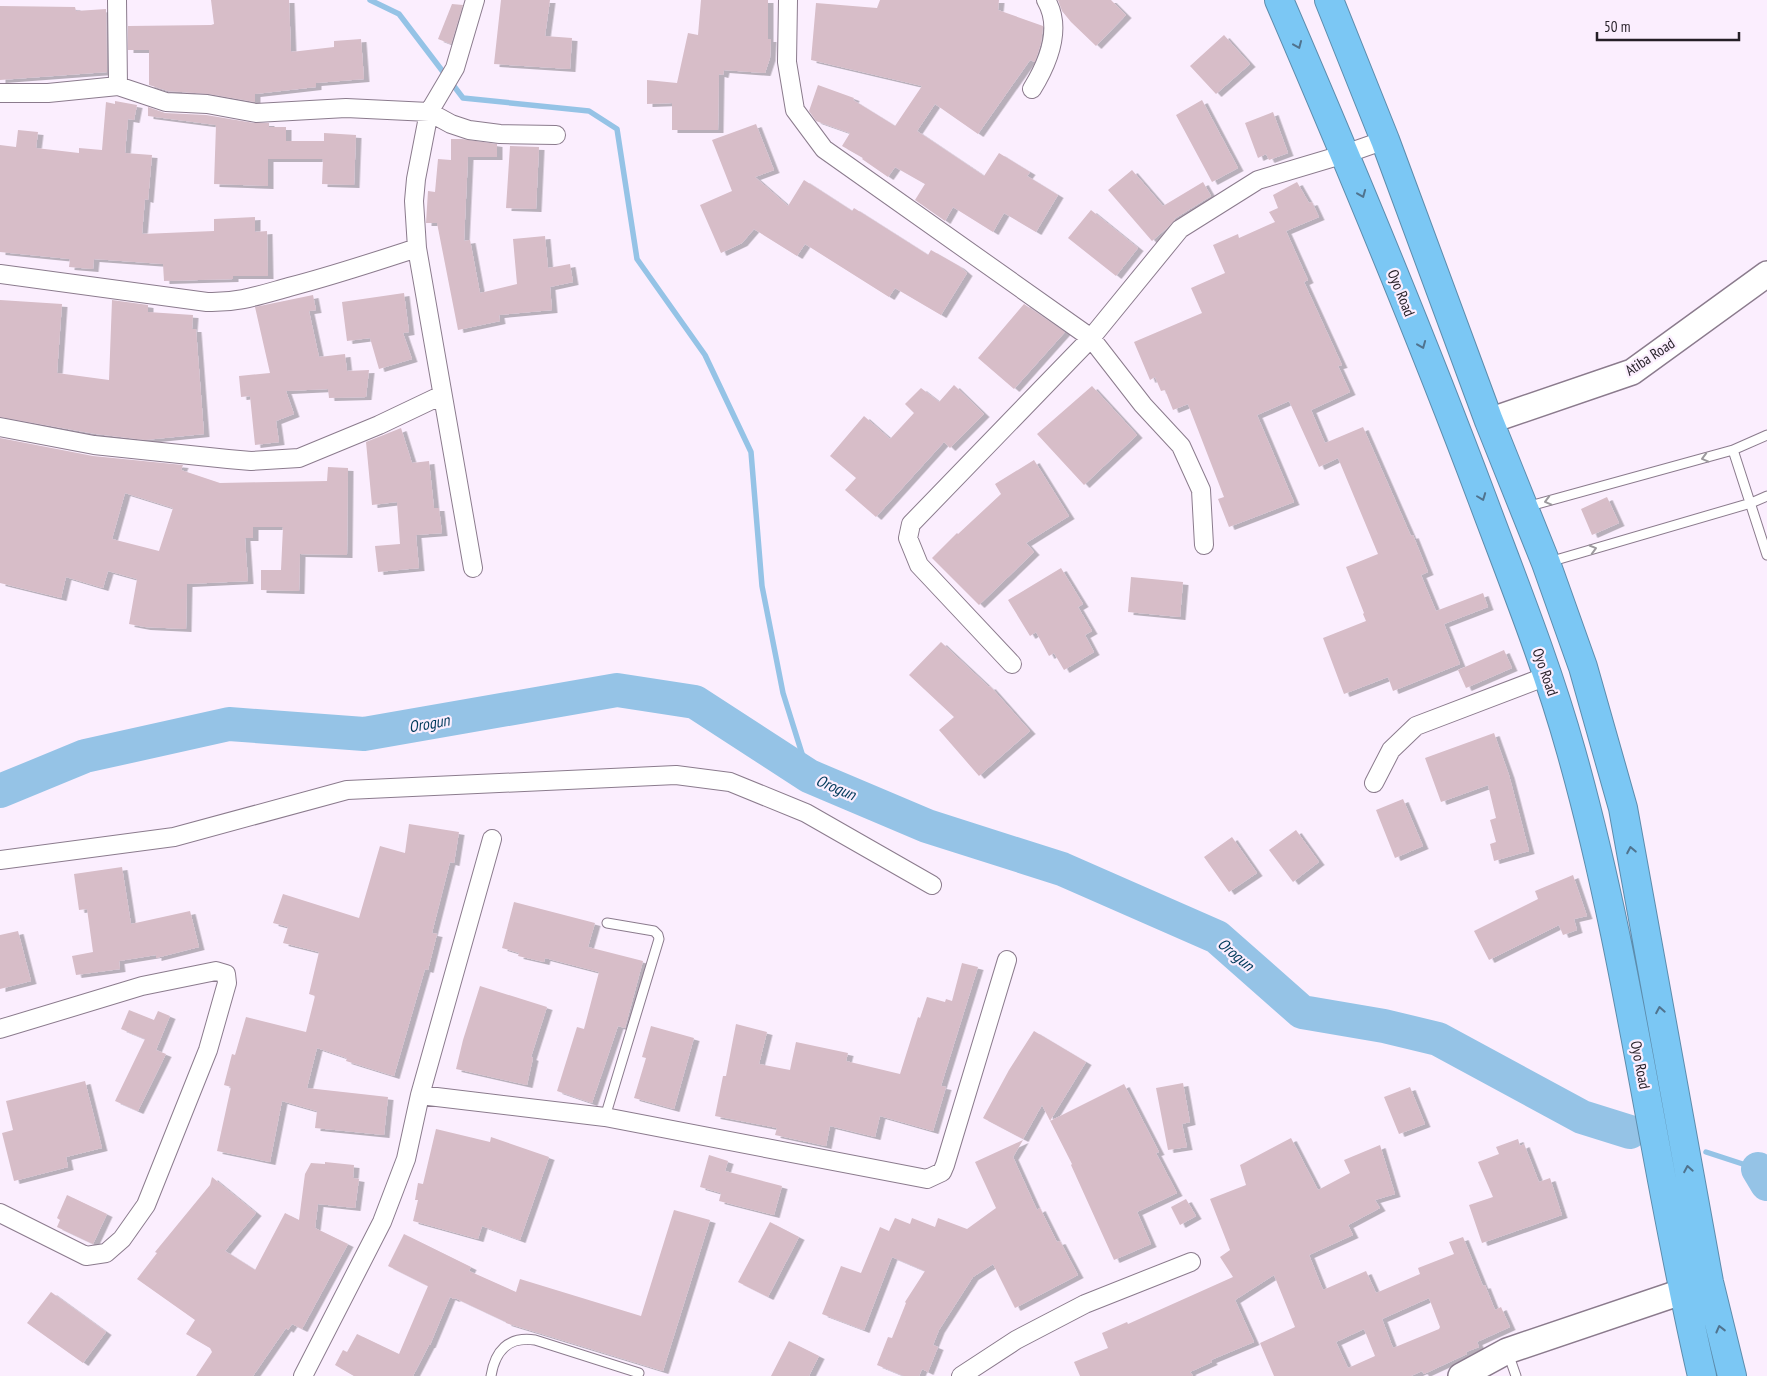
<svg xmlns="http://www.w3.org/2000/svg" width="1767" height="1376" viewBox="0 0 1767 1376" font-family="'PT Sans Narrow',sans-serif">
<style>
.lines{fill:none;stroke-linecap:round;stroke-linejoin:round}
.stream{stroke:#95c3e6;stroke-width:5.5}
.river{stroke:#95c3e6;stroke-width:34}
.building{fill:#d7bdc8;fill-rule:evenodd;filter:url(#shadow)}
.lane-casing{stroke:#8b7b8d;stroke-width:11}
.street-casing{stroke:#8b7b8d;stroke-width:20}
.secondary-casing{stroke:#8b7b8d;stroke-width:28}
.highway-casing{stroke:#5d8cac;stroke-width:30}
.lane{stroke:#fff;stroke-width:9}
.street{stroke:#fff;stroke-width:18}
.secondary{stroke:#fff;stroke-width:25}
.highway{stroke:#7bc7f4;stroke-width:28}
.oneway{stroke:#50738e}
.oneway2{stroke:#9d9a9e}
.labels{text-anchor:middle;stroke-width:4.5;stroke-linejoin:round;paint-order:stroke}
.street-label{font-size:15px;fill:#251f27;stroke:#fbeefe}
.water-label{font-size:16px;font-style:italic;fill:#003a5b;stroke:#fbeefe}
</style>
<defs>
<filter id="shadow"><feDropShadow dx="5.5" dy="3" stdDeviation="0" flood-color="#0004"/></filter>
</defs>
<rect width="100%" height="100%" fill="#fbeefe"/>
<g class="lines">
<path class="stream" d="M370,0L399,14L463,98L589,111L617,129L637,259L705,355L751,452L762,586L783,693L809,776
M1706,1152L1758,1169"/>
<path class="river" d="M0,791L85,756L229,724L364,734L617,690L695,702L809,776L927,826L1062,869L1217,937L1302,1012L1384,1026L1438,1039L1582,1117L1630,1132
M1758,1169L1767,1184"/>
</g>
<path class="building" d="M211,0H289L291,52L334,47V41L361,39L364,79L316,83V87L255,94V102L209,94L168,91L149,85V50H128V26L211,25L214,24Z
M501,0H550L545,36L572,38L570,69L494,64Z
M701,0H768V39H771L770,58L765,73L724,70L723,75L719,74L718,130H672V103L647,104V80L677,83L688,33L698,35Z
M880,0H999L998,10L1043,26L1041,43L1035,62L1030,60L978,134L935,104L917,131L984,176L999,153L1030,172L1027,176L1058,195L1036,232L1004,213L993,232L953,207L945,221L915,200L925,184L895,167L888,177L862,159L863,158L842,146L850,133L816,121L809,111L818,85L854,98L853,100L895,126L922,86L811,60L816,3L877,8Z
M1058,0H1111L1126,15L1096,46L1071,22L1062,11Z
M452,4L463,5L451,44L438,39Z
M0,6L75,7L76,11L106,9L107,72L0,80Z
M1224,35L1250,64L1216,94L1190,66Z
M1202,100L1238,168L1212,182L1176,115Z
M115,101L137,105L134,120L128,119L125,153L152,155L148,200L145,199L142,234L214,231V219L255,217V232L267,231L268,276H233V279L164,281L163,264L94,259L93,269L69,267L70,259L0,252V145L16,147L18,130L38,132L36,148L79,153V148L102,150L106,102L115,104Z
M148,107L165,113L206,115L254,123H269V127H286V141H324V133L356,135L354,185L322,184L323,159H268V186L214,184L216,125L148,116Z
M1273,112L1288,153L1269,160L1266,154L1258,158L1245,123Z
M756,124L774,170L755,177L788,206L804,180L852,211L854,208L928,255L931,250L959,266L967,273L941,315L895,288L889,297L805,244L797,256L754,229L742,243L721,253L700,205L732,191L712,140Z
M451,139H462L497,144V157H468L464,241L470,240L480,293L517,284L513,239L545,236L548,268L570,264L573,282L550,287L552,310L499,315L500,321L458,330L437,223H426L428,191L435,192L438,159L451,160Z
M510,146L539,147L536,209L506,208Z
M1132,170L1163,206L1203,182L1211,196L1174,219L1175,220L1168,227L1152,241L1108,190Z
M1297,182L1309,203L1312,202L1319,217L1286,231L1308,280L1304,282L1342,365L1338,366L1350,392L1311,410L1325,443L1363,427L1411,536L1413,535L1428,572L1421,575L1436,611L1483,593L1488,607L1444,624L1460,664L1393,691L1388,677L1344,694L1323,638L1366,621L1363,614L1364,613L1346,567L1378,554L1338,458L1319,467L1289,401L1257,415L1294,502L1229,527L1218,499L1224,497L1188,404L1173,410L1165,390L1161,391L1155,377L1150,380L1134,342L1202,313L1191,288L1225,273L1213,245L1238,234L1239,238L1275,222L1269,212L1278,208L1273,195Z
M1091,210L1138,248L1116,276L1068,238Z
M404,293L409,332L403,333L412,359L379,369L370,338L347,341L342,302Z
M313,295L316,310L309,311L319,357L345,354L347,371L369,370L366,397L329,398L328,389L286,391L294,414L276,421L279,442L255,445L250,396L241,397L239,376L270,373L255,307Z
M0,300L62,304L57,373L109,380L112,300L148,305V312L193,315L192,329H196L204,434L145,440L96,434L0,417Z
M1024,304L1065,332L1014,389L978,358Z
M954,385L984,414L950,448L944,442L876,517L845,490L856,478L830,456L864,416L890,439L914,413L905,404L921,388L939,402Z
M1092,386L1137,435L1084,485L1037,434Z
M401,428L412,463L429,461L434,508H439L442,533L416,535L419,568L378,572L375,546L400,544L397,502L372,505L366,442Z
M0,438L93,456L183,465L181,470L220,483L327,481L328,467L348,468L347,555L300,554L299,591L261,590V570H281L283,527H253V538H245L248,581L187,584L186,629L145,627L129,624L137,579L108,571L103,588L66,577L61,598L0,583ZM125,493L173,508L159,551L112,539Z
M1034,460L1069,516L1026,543L1034,552L979,605L932,558L957,533L958,534L1001,494L995,484Z
M1607,497L1619,523L1592,535L1581,509Z
M1061,568L1083,604L1078,607L1092,631L1085,635L1094,652L1064,670L1054,653L1049,656L1036,632L1030,636L1008,600Z
M1131,577L1183,582L1180,617L1128,612Z
M941,642L989,687L990,686L1030,731L979,776L939,730L954,717L909,675Z
M1504,650L1512,668L1466,688L1458,670Z
M1494,733L1509,775L1529,851L1494,861L1490,844L1496,842L1490,820L1496,818L1488,785L1441,802L1425,758Z
M1403,799L1423,846L1395,858L1376,810Z
M409,824L459,832L454,863L450,862L432,933L437,934L428,970L425,969L394,1076L346,1061L347,1058L317,1048L307,1088L388,1097L384,1135L315,1128L317,1111L282,1101L270,1162L217,1151L231,1087L224,1085L232,1054L235,1055L246,1017L306,1032L315,996L309,994L319,952L283,943L288,927L273,923L283,894L359,918L380,846L405,853Z
M1296,830L1319,862L1293,882L1269,850Z
M1232,837L1257,873L1229,892L1204,857Z
M122,867L131,924L190,911L199,947L156,958V955L119,961L120,969L76,975L72,956L93,952L87,909L79,910L74,874Z
M1573,875L1587,916L1574,919L1577,930L1563,935L1559,925L1489,960L1474,931L1538,899L1535,891Z
M514,902L595,923L588,947L643,961L625,1028L618,1026L592,1103L557,1091L577,1027L584,1029L599,972L545,958L544,962L518,956L519,953L502,948Z
M18,931L31,981L0,989V935Z
M962,963L978,967L941,1086L946,1087L933,1131L880,1116L875,1137L830,1126L826,1146L775,1135L777,1128L715,1116L723,1076H726L736,1024L767,1032L759,1064L790,1070L796,1042L848,1053L846,1061L900,1074L918,1017L920,1018L927,997L945,1002L946,999L952,1001Z
M480,986L547,1007L531,1057L533,1058L527,1085L456,1069L463,1040Z
M129,1010L154,1020L158,1011L170,1016L156,1050L166,1054L138,1111L115,1101L145,1039L121,1029Z
M651,1026L694,1038L674,1109L634,1098L646,1058L642,1057Z
M1034,1031L1086,1062L1050,1121L1124,1084L1159,1152L1156,1153L1177,1193L1137,1212L1151,1244L1114,1260L1071,1165L1072,1164L1042,1105L1023,1139L983,1118L1009,1070Z
M85,1081L102,1148L66,1157L68,1167L14,1181L2,1133L13,1130L6,1101Z
M1183,1083L1190,1122L1182,1124L1187,1147L1168,1150L1156,1088Z
M1410,1087L1425,1124L1399,1134L1384,1097Z
M436,1129L490,1142L491,1137L549,1157L520,1240L482,1226L478,1239L413,1221L418,1200H415L418,1183L423,1184Z
M1291,1138L1318,1190L1350,1173L1344,1160L1380,1145L1395,1194L1375,1200L1380,1208L1348,1225L1353,1235L1309,1255L1323,1290L1366,1271L1376,1293L1420,1274L1418,1268L1454,1254L1449,1242L1463,1237L1483,1286L1485,1285L1495,1310L1501,1307L1510,1327L1477,1342L1479,1347L1466,1352L1467,1354L1424,1374L1422,1371L1411,1376H1274L1260,1343L1295,1327L1274,1275L1235,1300L1254,1342L1211,1360L1212,1362L1190,1372L1193,1376H1080L1074,1362L1108,1348L1102,1333L1127,1322L1128,1324L1233,1277L1220,1257L1230,1250L1210,1199L1246,1185L1240,1165ZM1429,1298L1440,1327L1439,1329L1393,1348L1382,1319ZM1364,1329L1375,1356L1348,1368L1336,1342Z
M1518,1139L1520,1146L1524,1144L1539,1182L1550,1178L1562,1215L1482,1243L1469,1205L1493,1197L1478,1162L1499,1154L1496,1147Z
M1023,1140L1013,1157L1037,1210L1040,1208L1057,1242L1060,1241L1078,1275L1015,1308L993,1264L973,1277L939,1330L933,1345L938,1347L928,1372L922,1369L919,1376H904L877,1365L888,1337L892,1338L906,1303L905,1302L925,1271L892,1257L864,1330L822,1314L841,1266L861,1273L880,1227L889,1231L895,1218L910,1224L912,1218L935,1227L938,1218L967,1229L996,1208L975,1162Z
M709,1155L728,1161L725,1171L782,1186L774,1215L719,1201L721,1193L700,1187Z
M325,1162L354,1165L353,1178L359,1179L355,1208L318,1204L315,1228L348,1244L302,1329L292,1324L288,1330L286,1328L253,1376H196L212,1352L210,1348L186,1334L195,1320L137,1279L157,1253L155,1252L210,1185L212,1177L256,1213L225,1251L255,1270L285,1213L299,1220L305,1174L311,1163L325,1164Z
M67,1195L107,1214L93,1244L57,1227L60,1220L57,1218Z
M1186,1199L1196,1216L1180,1225L1171,1207Z
M674,1210L710,1220L663,1371L506,1323V1322L455,1298L454,1299L450,1297L430,1345H429L413,1376H354L335,1365L343,1350L347,1352L357,1334L399,1354L428,1286L388,1266L404,1234L471,1267L469,1271L516,1292L520,1279L641,1316Z
M770,1222L799,1237L768,1297L738,1282Z
M51,1292L106,1332L83,1363L27,1323Z
M789,1341L819,1356L809,1376H771Z"/>
<g class="lines">
<defs>
<path id="lane" d="M1733,450L1767,555
M1526,507L1733,450L1767,435
M1549,562L1751,503L1767,496
M605,1117L659,939L658,935L654,931L607,923
M1508,1353L1516,1376
M491,1376C495,1351 508,1336 535,1340L639,1373"/>
<path id="street" d="M117,0L118,86
M788,0L787,62L795,110L824,149L1091,338L1143,405L1181,446L1201,490L1204,545
M1032,89C1048,63 1063,29 1046,0
M0,93H48L118,86L166,102L207,104L256,113L346,108L429,112L451,124L469,130L500,134L556,135
M0,274L207,302C238,303 260,295 289,287C332,276 374,262 417,248
M0,427L94,445L228,459L251,461L299,458L379,425L442,395
M473,568L417,248L414,201L416,179L429,112L455,68L475,0
M1012,664L919,565L908,538L911,524L1091,338L1180,229L1258,180L1345,154L1385,140
M1374,783L1391,750L1416,726L1547,676
M0,860L174,837L347,790L676,775L730,782L806,813L932,885
M0,1029L142,986L216,971L226,974L227,983L208,1050L146,1205L122,1239L106,1253L86,1256L0,1213
M420,1095L605,1117L927,1179L942,1172L945,1165L1007,960
M303,1376L382,1222L406,1159L420,1095L492,839
M961,1376L1016,1340L1085,1304L1191,1262"/>
<path id="secondary" d="M1489,421L1632,372L1767,274
M1461,1376L1507,1351L1702,1285"/>
<path id="highway" d="M1279,0C1350,165 1419,330 1482,498C1513,581 1547,665 1571,751C1629,956 1654,1169 1702,1376
M1329,0L1385,140L1489,421L1546,563L1583,667L1623,808L1709,1282L1732,1376"/>
</defs>
<use href="#lane" class="lane-casing"/>
<use href="#street" class="street-casing"/>
<use href="#secondary" class="secondary-casing"/>
<use href="#highway" class="highway-casing"/>
<use href="#lane" class="lane"/>
<use href="#street" class="street"/>
<use href="#secondary" class="secondary"/>
<use href="#highway" class="highway"/>
</g>
<defs><path id="oneway-chevron" d="M-2-3.5L2.5 0L-2 3.5" fill="none" stroke-width="1.6" stroke-linecap="round" stroke-linejoin="round" transform="scale(1.25)"/></defs>
<g class="oneway">
<use href="#oneway-chevron" transform="translate(1298 45) rotate(67)"/>
<use href="#oneway-chevron" transform="translate(1362 194) rotate(68)"/>
<use href="#oneway-chevron" transform="translate(1422 345) rotate(68)"/>
<use href="#oneway-chevron" transform="translate(1482 497) rotate(69)"/>
<use href="#oneway-chevron" transform="translate(1631 850) rotate(-101)"/>
<use href="#oneway-chevron" transform="translate(1660 1010) rotate(-100)"/>
<use href="#oneway-chevron" transform="translate(1688 1169) rotate(-100)"/>
<use href="#oneway-chevron" transform="translate(1720 1329) rotate(-104)"/>
</g>
<g class="oneway2">
<use href="#oneway-chevron" transform="translate(1705 458) rotate(165)"/>
<use href="#oneway-chevron" transform="translate(1548 501) rotate(165)"/>
<use href="#oneway-chevron" transform="translate(1593 549) rotate(-16)"/>
</g>
<g class="labels">
<g class="street-label">
<text transform="translate(1401 293) rotate(68)" y="5">Oyo Road</text>
<text transform="translate(1650 357) rotate(-33)" y="5">Atiba Road</text>
<text transform="translate(1545 672) rotate(71)" y="5">Oyo Road</text>
<text transform="translate(1640 1065) rotate(79)" y="5">Oyo Road</text>
</g>
<g class="water-label">
<text transform="translate(429 723) rotate(-10)" y="6">Orogun</text>
<text transform="translate(836 787) rotate(23)" y="6">Orogun</text>
<text transform="translate(1236 954) rotate(40)" y="6">Orogun</text>
</g>
</g>
<path d="M1597 32v8h142v-8" fill="none" stroke="#251f27" stroke-width="2.5"/>
<text x="1604" y="32" font-size="15" fill="#251f27" stroke="#fbeefe" stroke-width="4" paint-order="stroke">50 m</text>
</svg>
